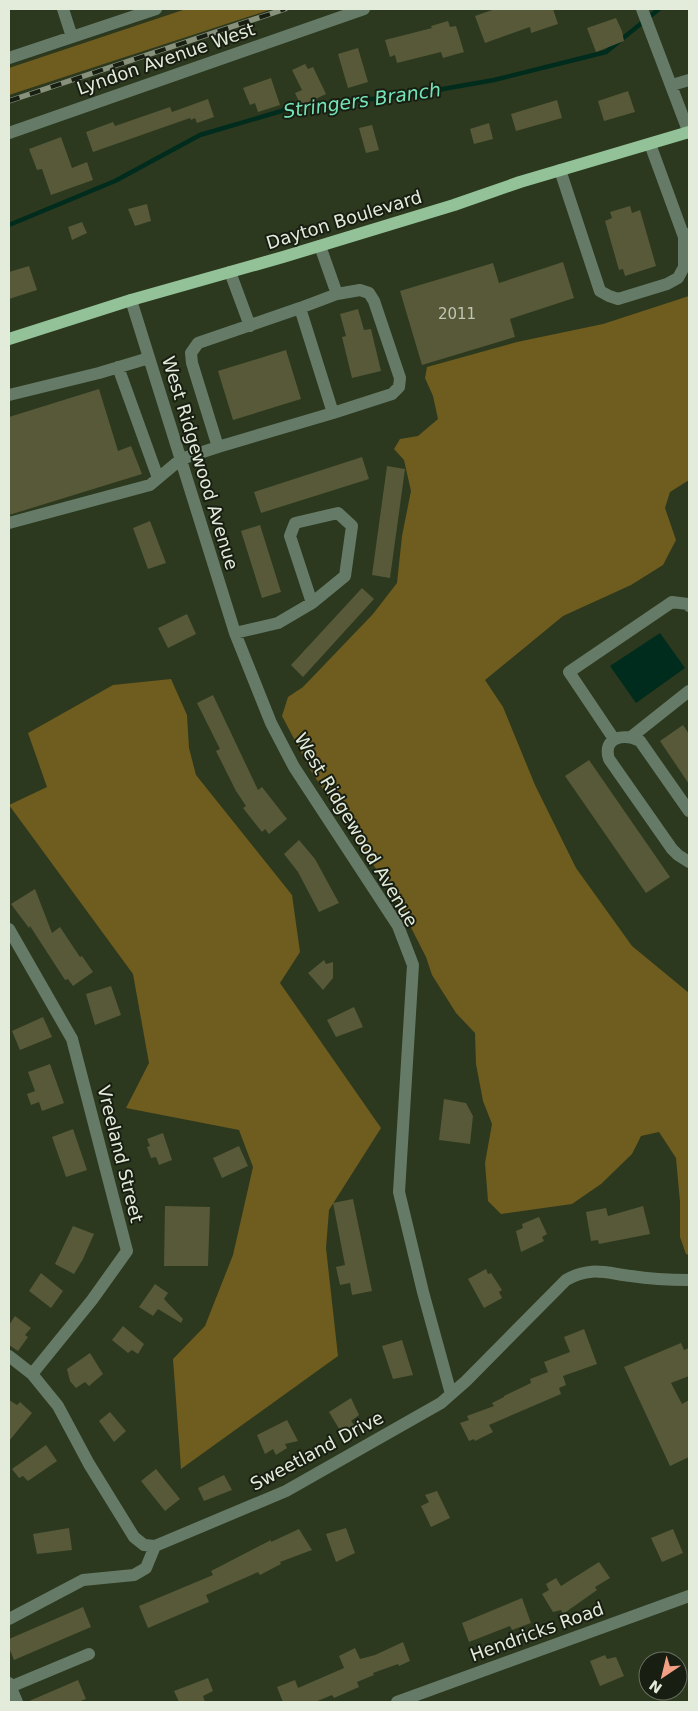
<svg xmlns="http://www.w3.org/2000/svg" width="698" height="1711" viewBox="0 0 698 1711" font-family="'DejaVu Sans',sans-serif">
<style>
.green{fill:#6f5c1f}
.water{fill:#002c1e}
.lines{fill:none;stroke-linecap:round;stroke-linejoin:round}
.stream{stroke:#002c1e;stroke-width:4.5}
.building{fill:#575939}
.minor{stroke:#657b67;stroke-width:12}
.major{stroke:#93c298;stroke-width:12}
.rail-casing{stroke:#87917b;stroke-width:5.5}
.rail{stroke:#181e12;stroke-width:4;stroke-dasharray:11;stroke-linecap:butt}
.labels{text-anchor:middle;stroke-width:4;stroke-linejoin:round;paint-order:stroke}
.number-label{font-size:15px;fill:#c0c6b2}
.street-label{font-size:18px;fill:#e3ebda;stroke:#181e12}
.water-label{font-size:19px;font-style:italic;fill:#74e3b8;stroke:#181e12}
</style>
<rect width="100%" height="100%" fill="#2c391e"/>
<path class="green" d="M186,9H272L9,95V68Z
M689,296V480L670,492L665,508L676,540L663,565L631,585L563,616L485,680L503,707L535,785L576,868L632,946L689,993V1255L686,1254L680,1237V1202L676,1158L659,1132L641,1136L632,1154L601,1184L572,1204L501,1214L488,1201L485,1163L492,1124L483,1101L476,1064L475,1033L456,1013L432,975L426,957L398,902L311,771L282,716L288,697L303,687L373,614L397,583L402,536L411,491L404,460L394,449L400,439L418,436L438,419L433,396L425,378L427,367L517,342L603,324Z
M171,679L187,715L189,748L196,775L292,895L300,952L280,983L381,1128L329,1210L326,1248L338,1356L181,1469L173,1359L205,1326L233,1255L253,1167L239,1130L126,1108L149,1063L133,974L9,805L47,787L28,733L113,685Z"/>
<path class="water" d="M660,633L685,668L636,703L610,666Z"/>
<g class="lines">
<path class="stream" d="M9,225L115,181L200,135L295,107L409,95L494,80L606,52L659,9"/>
</g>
<path class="building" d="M495,9H553L558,24L531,33L530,27L485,43L475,16Z
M616,18L622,31L624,41L596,52L587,28Z
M448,21L450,27L456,26L464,52L443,58L441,52L397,63L395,55L390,57L385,40L432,28L431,26Z
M358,48L368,82L348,88L338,54Z
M305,64L308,69L313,67L326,94L301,106L295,93L302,90L292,70Z
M271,78L280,105L258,112L255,103L250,105L243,88Z
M628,91L635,112L604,121L598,101Z
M208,99L214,117L197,123L195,118L191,120L190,118L93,152L86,132L113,122L115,126L170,107L172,112Z
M557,100L562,118L516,131L511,114Z
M489,123L493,139L474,144L470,129Z
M372,125L379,150L366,153L359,128Z
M61,137L72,168L87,162L93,180L51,195L42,169L37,170L29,149Z
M147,204L151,221L135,226L128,209Z
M630,206L632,213L640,210L656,266L625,276L623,269L619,270L605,221L612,218L610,212Z
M82,222L87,233L72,240L68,227Z
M563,262L574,298L510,319L515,337L422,365L400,291L493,263L499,283Z
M29,266L37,290L9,299V272Z
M358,309L364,330L371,329L381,371L352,378L342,337L346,336L340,314Z
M286,350L301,399L233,420L218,371Z
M99,389L118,451L131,446L142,474L9,515V417Z
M362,457L369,479L261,513L254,492Z
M387,466L405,469L390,578L372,575Z
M150,521L166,563L148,569L133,528Z
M260,525L281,592L262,598L241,531Z
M362,588L374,599L303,677L291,665Z
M187,614L196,634L168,648L158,628Z
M213,695L258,790L262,787L287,819L269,834L265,829L262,832L243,808L246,806L236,791L216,751L220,749L197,703Z
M683,725L689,734V784L660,741Z
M589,760L670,877L646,893L565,776Z
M299,840L315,859L339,903L319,912L298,872L284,854Z
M35,889L52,933L60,927L80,957L82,956L93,972L73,986L68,979L65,980L30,926L29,928L11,904Z
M324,960L326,964L333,962V978L323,990L308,973Z
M111,986L121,1015L95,1025L86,994Z
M354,1007L363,1027L336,1037L327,1020Z
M43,1017L52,1037L20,1050L12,1031Z
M50,1064L64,1103L42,1111L39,1102L31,1105L27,1094L35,1091L28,1072Z
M444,1099L466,1103L473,1116L470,1144L439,1140Z
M73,1129L87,1170L66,1177L52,1137Z
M163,1133L172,1160L159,1165L156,1157L151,1158L147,1147L150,1146L147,1139Z
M239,1146L248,1166L222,1178L213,1158Z
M353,1199L372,1291L352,1295L350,1283L340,1285L336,1267L345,1265L333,1203Z
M165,1206L210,1207L208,1266H164Z
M643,1206L650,1234L599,1244L598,1240L591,1241L586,1212L606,1208L608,1216Z
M539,1217L547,1234L542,1237L544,1241L521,1252L516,1231L523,1228L522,1224Z
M73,1226L94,1234L83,1259L74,1274L55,1264Z
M486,1269L488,1274L491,1273L502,1290L499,1292L502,1298L484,1308L468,1279Z
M41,1273L63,1291L51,1308L29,1291Z
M155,1284L168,1293L164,1299L183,1319L181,1323L158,1309L153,1316L139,1307Z
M15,1316L31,1328L25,1335L28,1337L18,1351L9,1345V1325Z
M123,1326L144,1344L138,1354L132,1350L128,1353L112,1340Z
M584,1329L597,1364L563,1376L566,1385L559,1388L561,1394L489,1425L493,1432L475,1441L474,1439L469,1441L460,1423L469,1420L467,1416L494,1406L492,1403L504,1397V1396L531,1383L530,1379L548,1372L544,1362L570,1352L564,1337Z
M402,1340L413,1375L393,1379L382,1346Z
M681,1343L684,1350L689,1348V1376L671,1383L682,1404L689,1400V1457L670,1466L624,1367Z
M90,1353L103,1374L89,1386L85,1382L76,1388L70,1381L67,1369Z
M351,1398L359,1415L351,1421L355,1426L341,1432L329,1412Z
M9,1400L17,1405L20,1402L32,1413L9,1441Z
M110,1412L126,1431L114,1442L99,1421Z
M287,1420L298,1441L285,1444L287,1448L276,1455L273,1449L265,1454L257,1435Z
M46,1445L57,1461L28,1481L23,1476L19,1478L12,1469Z
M156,1469L180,1499L165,1511L141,1481Z
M224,1475L232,1490L204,1501L198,1488Z
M437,1491L450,1518L431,1527L421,1506L429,1502L425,1495Z
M69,1528L72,1550L37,1554L33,1534Z
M346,1528L355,1553L336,1562L326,1534Z
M299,1529L312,1550L280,1562L281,1564L260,1575L258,1572L206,1595L209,1602L148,1628L139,1606L213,1575L211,1571L271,1540V1542Z
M673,1529L683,1553L662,1562L651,1538Z
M599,1562L610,1578L595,1587L597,1590L563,1614L561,1610L553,1612L542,1594L549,1590L546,1584L556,1578L561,1586Z
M522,1598L531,1623L512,1630L510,1626L469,1642L462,1623Z
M83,1607L91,1627L14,1660L9,1648V1639Z
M403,1642L410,1661L399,1666L398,1664L373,1673L374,1675L357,1682L359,1687L334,1698L332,1695L315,1702H283L277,1687L295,1680L298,1688L344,1668L339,1656L355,1648L360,1659L375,1655Z
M605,1655L607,1659L616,1657L624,1676L600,1686L590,1661Z
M208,1678L213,1691L203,1696L205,1702H179L174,1691Z
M78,1680L86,1699L78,1702H27Z"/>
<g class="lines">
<path class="minor" d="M63,9L72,37
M642,9L689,133
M9,58L156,9
M672,85L689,80
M9,133L364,9
M650,144L684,237
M560,170L600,291L609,296L618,299L667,284L678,278L684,267V237L689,234
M320,246L337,294
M230,272L250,326
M360,290L369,293L374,301L400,378L399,387L392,394L333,413L300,308L337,294Z
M131,300L235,633L271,723L294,767L398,926L413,965L399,1192L423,1292L451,1394
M300,308L198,343L191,353L192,363L218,447L333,413
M118,367L158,478
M9,395L99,373L149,358
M9,523L150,485L181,459L218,447
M235,633L278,623L312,603L345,576L352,526L338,513L295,523L290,536L312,603
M631,737L689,691
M614,739L569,672L672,602L688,604L689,606
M689,811L640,741C624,733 602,737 609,759L672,849L678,855L689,862
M9,929L72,1039L127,1251L92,1300L32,1374
M9,1356L32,1374L58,1406L89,1464L134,1537L144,1545L155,1546L286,1491L441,1403L466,1381L566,1280C590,1266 606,1273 631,1276C650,1279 670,1280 689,1280
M9,1619L83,1580L134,1575L146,1568L155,1546
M9,1683L17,1702
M10,1687L89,1654
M397,1702L689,1596"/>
<path class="major" d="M9,339L131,300L283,257L454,205L520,182L689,132"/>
<defs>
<path id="rail" d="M9,101L285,9"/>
</defs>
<use href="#rail" class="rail-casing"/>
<use href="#rail" class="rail"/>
</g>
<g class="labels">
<g class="number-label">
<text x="457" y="319">2011</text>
</g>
<g class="street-label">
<text transform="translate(166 59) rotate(-19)" y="6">Lyndon Avenue West</text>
<text transform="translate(344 220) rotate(-17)" y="6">Dayton Boulevard</text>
<text transform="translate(200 463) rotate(73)" y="6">West Ridgewood Avenue</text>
<text transform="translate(356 830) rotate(59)" y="6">West Ridgewood Avenue</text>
<text transform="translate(120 1154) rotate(76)" y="6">Vreeland Street</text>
<text transform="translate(317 1451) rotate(-28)" y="6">Sweetland Drive</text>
<text transform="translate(537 1632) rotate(-20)" y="6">Hendricks Road</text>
</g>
<g class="water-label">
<text transform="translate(362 100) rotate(-8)" y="7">Stringers Branch</text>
</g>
</g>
<rect width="698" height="1711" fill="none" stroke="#e3ebda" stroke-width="20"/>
<g transform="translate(663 1676) rotate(215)"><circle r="24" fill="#181e12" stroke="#697062"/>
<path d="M0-4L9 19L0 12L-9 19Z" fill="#f39f86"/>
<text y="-8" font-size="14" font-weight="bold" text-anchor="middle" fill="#e3ebda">N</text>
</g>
</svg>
